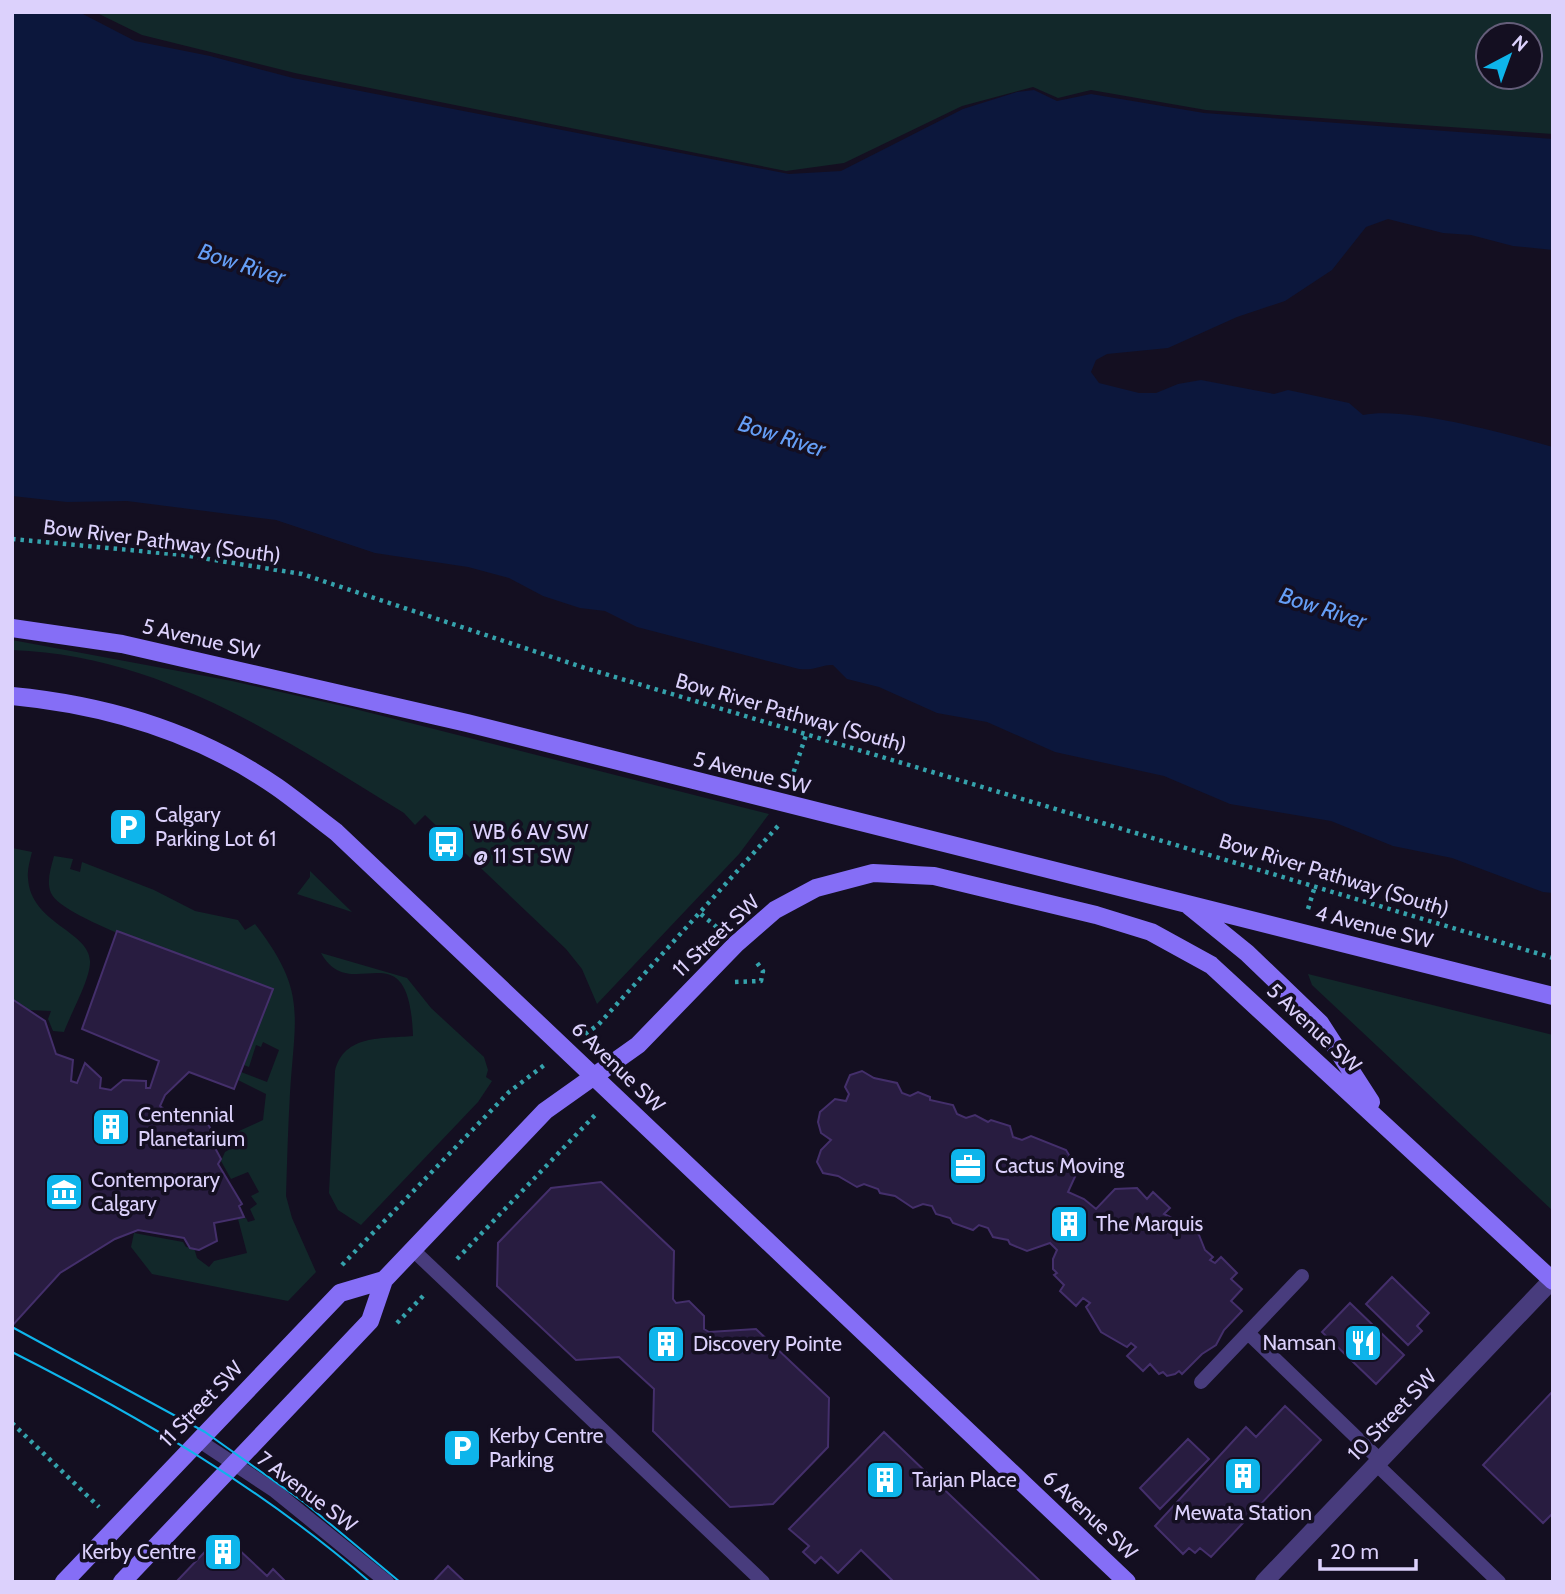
<svg xmlns="http://www.w3.org/2000/svg" width="1565" height="1594" viewBox="0 0 1565 1594" font-family="Cabin,sans-serif">
<style>
.green{fill:#12282a;fill-rule:evenodd}
.water{fill:#0c173c}
.building{fill:#281c40;stroke:#442f6b;stroke-width:2}
.lines{fill:none;stroke-linecap:round;stroke-linejoin:round}
.path{stroke:#35a2ac;stroke-width:4.5;stroke-dasharray:3.5 5;stroke-linecap:butt}
.lane{stroke:#483c7d;stroke-width:14}
.street{stroke:#483c7d;stroke-width:18}
.secondary{stroke:#856ef6;stroke-width:18}
.tram{stroke:#0eb5eb;stroke-width:2}
.labels{text-anchor:middle;stroke-width:7;stroke-linejoin:round;paint-order:stroke}
.street-label{font-size:21px;fill:#dcd1fc;stroke:#140f21}
.poi-label{font-size:21px;fill:#dcd1fc;stroke:#140f21;text-anchor:start}
.water-label{font-size:23px;font-style:italic;fill:#659ef6;stroke:#140f21}
</style>
<rect width="100%" height="100%" fill="#140f21"/>
<path class="green" d="M95,12H1553V134L1206,110L1091,90L1058,98L1033,87L962,106L844,163L786,171L295,73L142,35ZM1488,35H1530V77H1488Z
M12,640L232,681L347,707L769,814L739,854L597,1004L582,969L566,949L425,815L415,825L404,813C282,738 161,655 12,650Z
M12,848L32,852C30,860 27,870 28,878C30,923 89,931 90,961C91,978 70,1015 64,1032L53,1031L48,1019L51,1011L28,1010L12,999Z
M54,856L73,859L70,869L80,872L82,862L154,890L195,911L238,920L245,930L255,924C307,991 295,1014 290,1093C288,1127 287,1162 286,1196L292,1218L316,1272L288,1301L152,1274L131,1247L134,1233L183,1242L186,1247L194,1248L197,1258L209,1267L214,1261L247,1253L238,1219L246,1218L248,1222L255,1220L250,1209L257,1204L251,1196L259,1192L248,1172L231,1179L221,1161L225,1152L232,1148L226,1137L263,1120L266,1094L238,1080L241,1072L267,1082L279,1050L263,1042L261,1047L256,1045L249,1067L244,1065L273,989C234,974 64,923 51,893C46,881 51,868 54,856Z
M310,871L352,912L297,894L310,877Z
M321,953L407,978L431,1008L484,1057L488,1070L486,1077L492,1081L478,1102L361,1225L338,1210L329,1193L335,1071C344,1034 383,1039 413,1036C409,924 351,1008 321,953Z
M1308,974L1553,1035V1211L1312,985Z"/>
<path class="water" d="M12,12H79L135,41L210,56L293,78L789,174L841,171L963,109L1017,92L1034,90L1057,101L1091,94L1204,113L1553,139V250L1513,246L1471,235L1443,233L1388,219L1366,227L1332,270L1285,301L1237,317L1168,348L1107,354L1096,360L1091,372L1099,383L1139,393H1156L1178,384L1201,380L1274,394L1288,390L1349,403L1363,415C1408,406 1506,434 1553,447V893L1543,892L1452,858L1393,846L1331,821L1230,804L1164,776L1055,752L987,722L937,713L879,687L847,679L833,665C821,664 816,671 799,669L637,627L605,611L580,608L543,596L509,578L468,567L375,553L276,520L127,501L67,502L12,496Z"/>
<path class="building" d="M117,931L273,989L234,1089L189,1072L165,1095L160,1106L169,1113L200,1110L217,1140L214,1146L221,1159L218,1164L242,1204L239,1206L244,1217L214,1223L217,1241L199,1250L190,1248L184,1238L138,1230L115,1239L60,1273L12,1326V999L45,1021L56,1054L73,1060L71,1081L77,1083L85,1063L101,1078L100,1088L111,1090L123,1080L146,1081V1088H150L159,1061L82,1029Z
M862,1071L874,1078L897,1083L902,1093L910,1096L918,1092L930,1097V1100L953,1105L957,1114L966,1118L975,1115L988,1122L991,1120L1010,1126L1013,1137L1022,1140L1031,1136L1066,1150L1078,1170L1068,1192L1084,1199L1096,1209L1115,1189L1137,1188L1147,1199L1153,1192L1170,1208L1164,1214L1190,1227L1199,1235L1205,1250L1213,1257L1210,1260L1215,1263L1221,1257L1237,1273L1231,1279L1242,1289L1231,1301L1242,1311L1224,1330L1216,1345L1202,1354L1182,1374L1179,1371L1175,1374L1167,1376L1163,1372L1159,1374L1150,1364L1143,1371L1127,1356L1136,1347L1131,1343L1127,1347L1101,1332L1086,1307L1090,1303L1083,1298L1076,1306L1060,1291L1064,1285L1054,1275L1057,1273L1053,1269V1259L1057,1250L1050,1243L1027,1251L1010,1244L1008,1240L993,1237L988,1228L979,1225L973,1230L953,1223L950,1218L936,1214L932,1206L923,1204L913,1208L895,1196L880,1193L878,1189L864,1184L857,1187L838,1176L823,1173L817,1162L821,1150L831,1140L821,1133L818,1122L820,1112L835,1099L846,1101L849,1094L845,1087L850,1075Z
M601,1182L674,1251L673,1299L676,1303L689,1301L704,1316V1329L709,1332L756,1329L829,1398L828,1447L773,1504L730,1507L653,1431L654,1389L619,1357L576,1360L497,1286L498,1243L551,1188Z
M1392,1277L1429,1313L1417,1326L1422,1331L1408,1345L1366,1304Z
M1350,1303L1404,1355L1376,1384L1322,1332Z
M1553,1391V1513L1543,1523L1483,1465Z
M1285,1406L1321,1440L1211,1557L1200,1548L1195,1553L1189,1548L1183,1554L1155,1526L1246,1427L1256,1437Z
M884,1432L1041,1582H894L861,1550L838,1573L821,1557L815,1563L803,1552L809,1546L789,1529Z
M1188,1439L1209,1459L1160,1509L1140,1488Z
M222,1534L267,1576L273,1569L286,1582H176Z
M448,1566L465,1582H433Z"/>
<g class="lines">
<path class="path" d="M12,539L183,555L302,574L585,668L1553,958
M791,780L806,735
M1308,909L1315,886
M701,914L719,929
M735,982L761,981L763,971L755,960
M585,1034L598,1025L778,826
M457,1259L596,1114
M342,1265L509,1092L547,1063
M397,1323L425,1294
M12,1423L99,1507"/>
<path class="lane" d="M413,1250L763,1582
M1248,1333L1380,1460
M1201,1382L1302,1276
M198,1440L275,1491L387,1582
M1376,1464L1499,1582"/>
<path class="street" d="M1264,1582L1553,1279"/>
<path class="secondary" d="M12,628L122,644L467,723L1553,996
M12,696C106,705 199,733 277,787C297,801 316,817 336,832L1127,1582
M1189,906L1247,953L1320,1023L1371,1102
M64,1582L340,1293L384,1280
M122,1582L370,1321L384,1280L545,1111L638,1045L736,944L775,910L816,888L873,873L934,876L1096,915L1151,932L1211,965L1553,1281"/>
<path class="tram" d="M12,1327L205,1432L305,1503L400,1582
M12,1352C140,1417 262,1488 370,1582"/>
</g>
<defs>
<symbol id="parking-square" viewBox="-11 -11 22 22"><rect x="-9" y="-9" width="18" height="18" rx="4" fill="#0eb5eb" stroke="#140f21"/><path d="M-3.5-5.5H1a3.5 3.5 0 0 1 0 7H-1V5.5H-3.5ZM-1-3.4V-.6H.8a1.4 1.4 0 0 0 0-2.8Z" fill="#fff"/></symbol>
<symbol id="bus-square" viewBox="-11 -11 22 22"><rect x="-9" y="-9" width="18" height="18" rx="4" fill="#0eb5eb" stroke="#140f21"/><path d="M-5-6H5V4H4V6H2V4H-2V6H-4V4H-5ZM-3.5-4V0h7V-4ZM-3.5 1.2v1.5H-2V1.2ZM2 1.2v1.5H3.5V1.2Z" fill="#fff"/></symbol>
<symbol id="building-square" viewBox="-11 -11 22 22"><rect x="-9" y="-9" width="18" height="18" rx="4" fill="#0eb5eb" stroke="#140f21"/><path d="M-4-6H4V6H1V3H-1V6H-4ZM-2.5-4.3h1.7v1.8h-1.7ZM.8-4.3h1.7v1.8H.8ZM-2.5-1h1.7V.8h-1.7ZM.8-1h1.7V.8H.8Z" fill="#fff"/></symbol>
<symbol id="office-square" viewBox="-11 -11 22 22"><rect x="-9" y="-9" width="18" height="18" rx="4" fill="#0eb5eb" stroke="#140f21"/><path d="M-6-3h4V-5.5h4V-3h4V5H-6ZM-1-4.5V-3h2v-1.5ZM-6 0V1H6V0Z" fill="#fff"/></symbol>
<symbol id="museum-square" viewBox="-11 -11 22 22"><rect x="-9" y="-9" width="18" height="18" rx="4" fill="#0eb5eb" stroke="#140f21"/><path d="M0-6L6-3V-2H-6V-3ZM-5-1h2V3h-2ZM-1-1h2V3h-2ZM3-1h2V3H3ZM-6 4H6V6H-6Z" fill="#fff"/></symbol>
<symbol id="restaurant-square" viewBox="-11 -11 22 22"><rect x="-9" y="-9" width="18" height="18" rx="4" fill="#0eb5eb" stroke="#140f21"/><path d="M-5-6h1v4h1v-4h1v4h1v-4h1v5L-1.5 .5V6h-2V.5L-5-1ZM5-6V6H3V1.5H1.5Q1.5-4 5-6Z" fill="#fff"/></symbol>
</defs>
<g fill-rule="evenodd">
<use href="#parking-square" x="106" y="805" width="44" height="44"/>
<use href="#bus-square" x="424" y="822" width="44" height="44"/>
<use href="#building-square" x="89" y="1105" width="44" height="44"/>
<use href="#office-square" x="946" y="1144" width="44" height="44"/>
<use href="#museum-square" x="42" y="1170" width="44" height="44"/>
<use href="#building-square" x="1047" y="1202" width="44" height="44"/>
<use href="#restaurant-square" x="1341" y="1321" width="44" height="44"/>
<use href="#building-square" x="644" y="1322" width="44" height="44"/>
<use href="#parking-square" x="440" y="1426" width="44" height="44"/>
<use href="#building-square" x="1221" y="1454" width="44" height="44"/>
<use href="#building-square" x="863" y="1458" width="44" height="44"/>
<use href="#building-square" x="201" y="1530" width="44" height="44"/>
</g>
<g class="labels">
<g class="street-label">
<text transform="translate(162 541) rotate(7)" y="7">Bow River Pathway (South)</text>
<text transform="translate(201 639) rotate(13)" y="7">5 Avenue SW</text>
<text transform="translate(791 713) rotate(16)" y="7">Bow River Pathway (South)</text>
<text transform="translate(752 773) rotate(14)" y="7">5 Avenue SW</text>
<text transform="translate(1334 875) rotate(17)" y="7">Bow River Pathway (South)</text>
<text transform="translate(1374 927) rotate(14)" y="7">4 Avenue SW</text>
<text transform="translate(716 936) rotate(-43)" y="7">11 Street SW</text>
<text transform="translate(1314 1028) rotate(43)" y="7">5 Avenue SW</text>
<text transform="translate(618 1067) rotate(44)" y="7">6 Avenue SW</text>
<text transform="translate(201 1404) rotate(-46)" y="7">11 Street SW</text>
<text transform="translate(1392 1415) rotate(-46)" y="7">10 Street SW</text>
<text transform="translate(307 1492) rotate(37)" y="7">7 Avenue SW</text>
<text transform="translate(1090 1515) rotate(43)" y="7">6 Avenue SW</text>
</g>
<g class="poi-label">
<text x="155" y="822">Calgary<tspan x="155" dy="24">Parking Lot 61</tspan></text>
<text x="473" y="839">WB 6 AV SW<tspan x="473" dy="24">@ 11 ST SW</tspan></text>
<text x="138" y="1122">Centennial<tspan x="138" dy="24">Planetarium</tspan></text>
<text x="995" y="1173">Cactus Moving</text>
<text x="91" y="1187">Contemporary<tspan x="91" dy="24">Calgary</tspan></text>
<text x="1096" y="1231">The Marquis</text>
<text x="1336" y="1350" text-anchor="end">Namsan</text>
<text x="693" y="1351">Discovery Pointe</text>
<text x="489" y="1443">Kerby Centre<tspan x="489" dy="24">Parking</tspan></text>
<text x="912" y="1487">Tarjan Place</text>
<text x="1243" y="1520" text-anchor="middle">Mewata Station</text>
<text x="196" y="1559" text-anchor="end">Kerby Centre</text>
</g>
<g class="water-label">
<text transform="translate(242 264) rotate(18)" y="8">Bow River</text>
<text transform="translate(782 436) rotate(18)" y="8">Bow River</text>
<text transform="translate(1323 608) rotate(18)" y="8">Bow River</text>
</g>
</g>
<rect width="1565" height="1594" fill="none" stroke="#dcd1fc" stroke-width="28"/>
<g transform="translate(1509 56) rotate(41)"><circle r="33" fill="#140f21" stroke="#645d79" stroke-width="2"/>
<path d="M0-5L12 26L0 18L-12 26Z" fill="#0eb5eb"/>
<text y="-10" font-size="19" font-weight="bold" text-anchor="middle" fill="#dcd1fc">N</text>
</g>
<path d="M1320 1559v10h96v-10" fill="none" stroke="#dcd1fc" stroke-width="3.5"/>
<text x="1330" y="1559" font-size="21" fill="#dcd1fc" stroke="#140f21" stroke-width="5" paint-order="stroke">20 m</text>
</svg>
